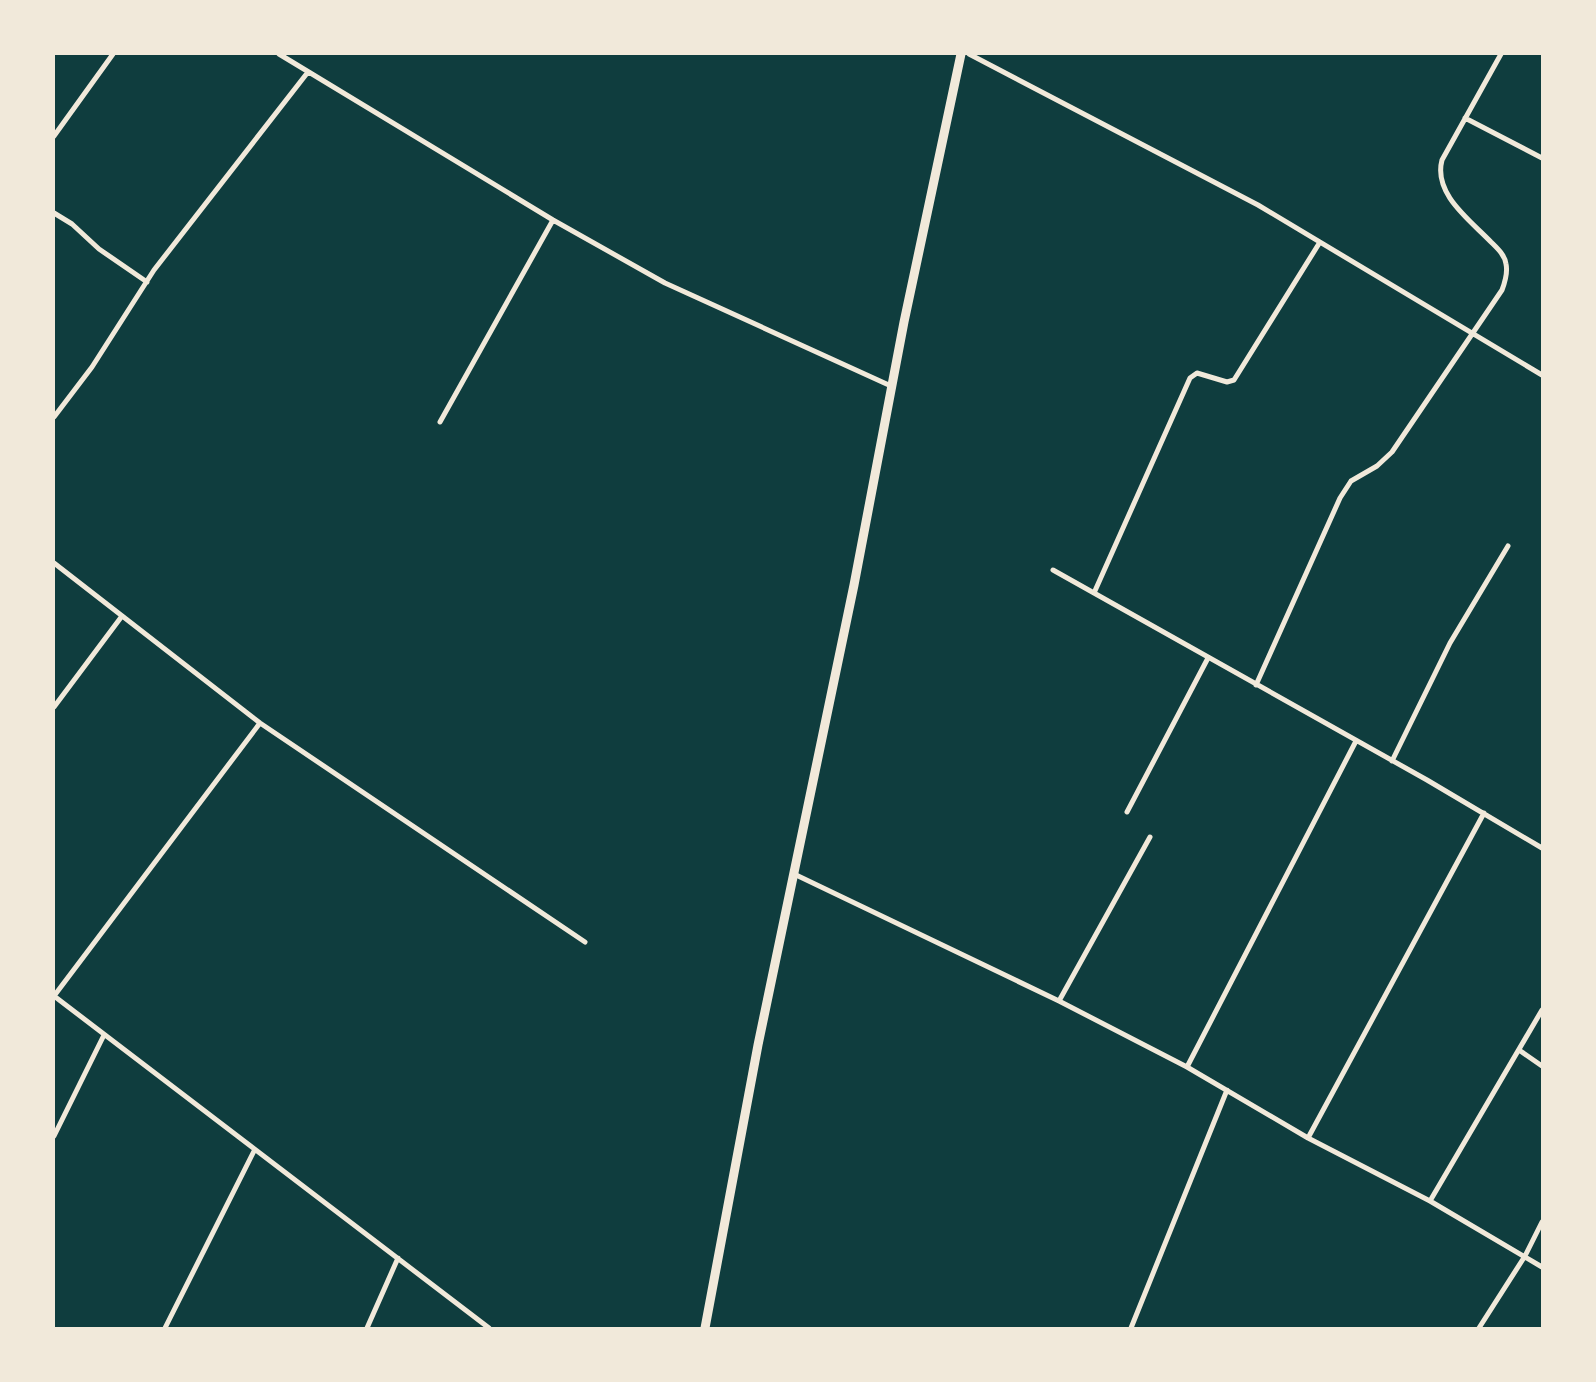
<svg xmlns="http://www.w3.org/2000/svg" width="1596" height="1382" viewBox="0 0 1596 1382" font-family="Helvetica,sans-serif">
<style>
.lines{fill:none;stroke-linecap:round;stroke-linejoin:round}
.minor{stroke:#f1e9da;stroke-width:5}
.tertiary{stroke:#f1e9da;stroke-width:9}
</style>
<rect width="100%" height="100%" fill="#0f3d3e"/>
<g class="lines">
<path class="minor" d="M279,54L553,220L665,283L891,386
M969,54L1258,205L1542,375
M1465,118L1542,158
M54,136L113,54
M54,213L72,224L99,249L147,282
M54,417L92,367L154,270L308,72
M440,422L553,220
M54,563L260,723L585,942
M1053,570L1427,780L1542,848
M1094,593L1190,378L1197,373L1227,382L1234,380L1320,242
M1256,685L1340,498L1351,481L1377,466L1392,452L1502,290C1505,282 1508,273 1506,264C1505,255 1497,248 1491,242C1470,220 1433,194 1442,160L1501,54
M54,707L122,616
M1392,761L1450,643L1508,546
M1127,812L1208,658
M794,874L1059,1001L1187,1067L1308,1138L1430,1201L1542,1267
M54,996L489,1328
M54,996L260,723
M1059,1001L1150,837
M1519,1050L1542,1066
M1187,1067L1356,741
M54,1136L104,1035
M1308,1138L1484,813
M1430,1201L1542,1010
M165,1328L254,1151
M367,1328L398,1258
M1131,1328L1227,1090
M1479,1328L1525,1256L1542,1222"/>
<path class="tertiary" d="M705,1328L758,1045L854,585L904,322L961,54"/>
</g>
<rect width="1596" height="1382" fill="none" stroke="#f1e9da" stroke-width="110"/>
</svg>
